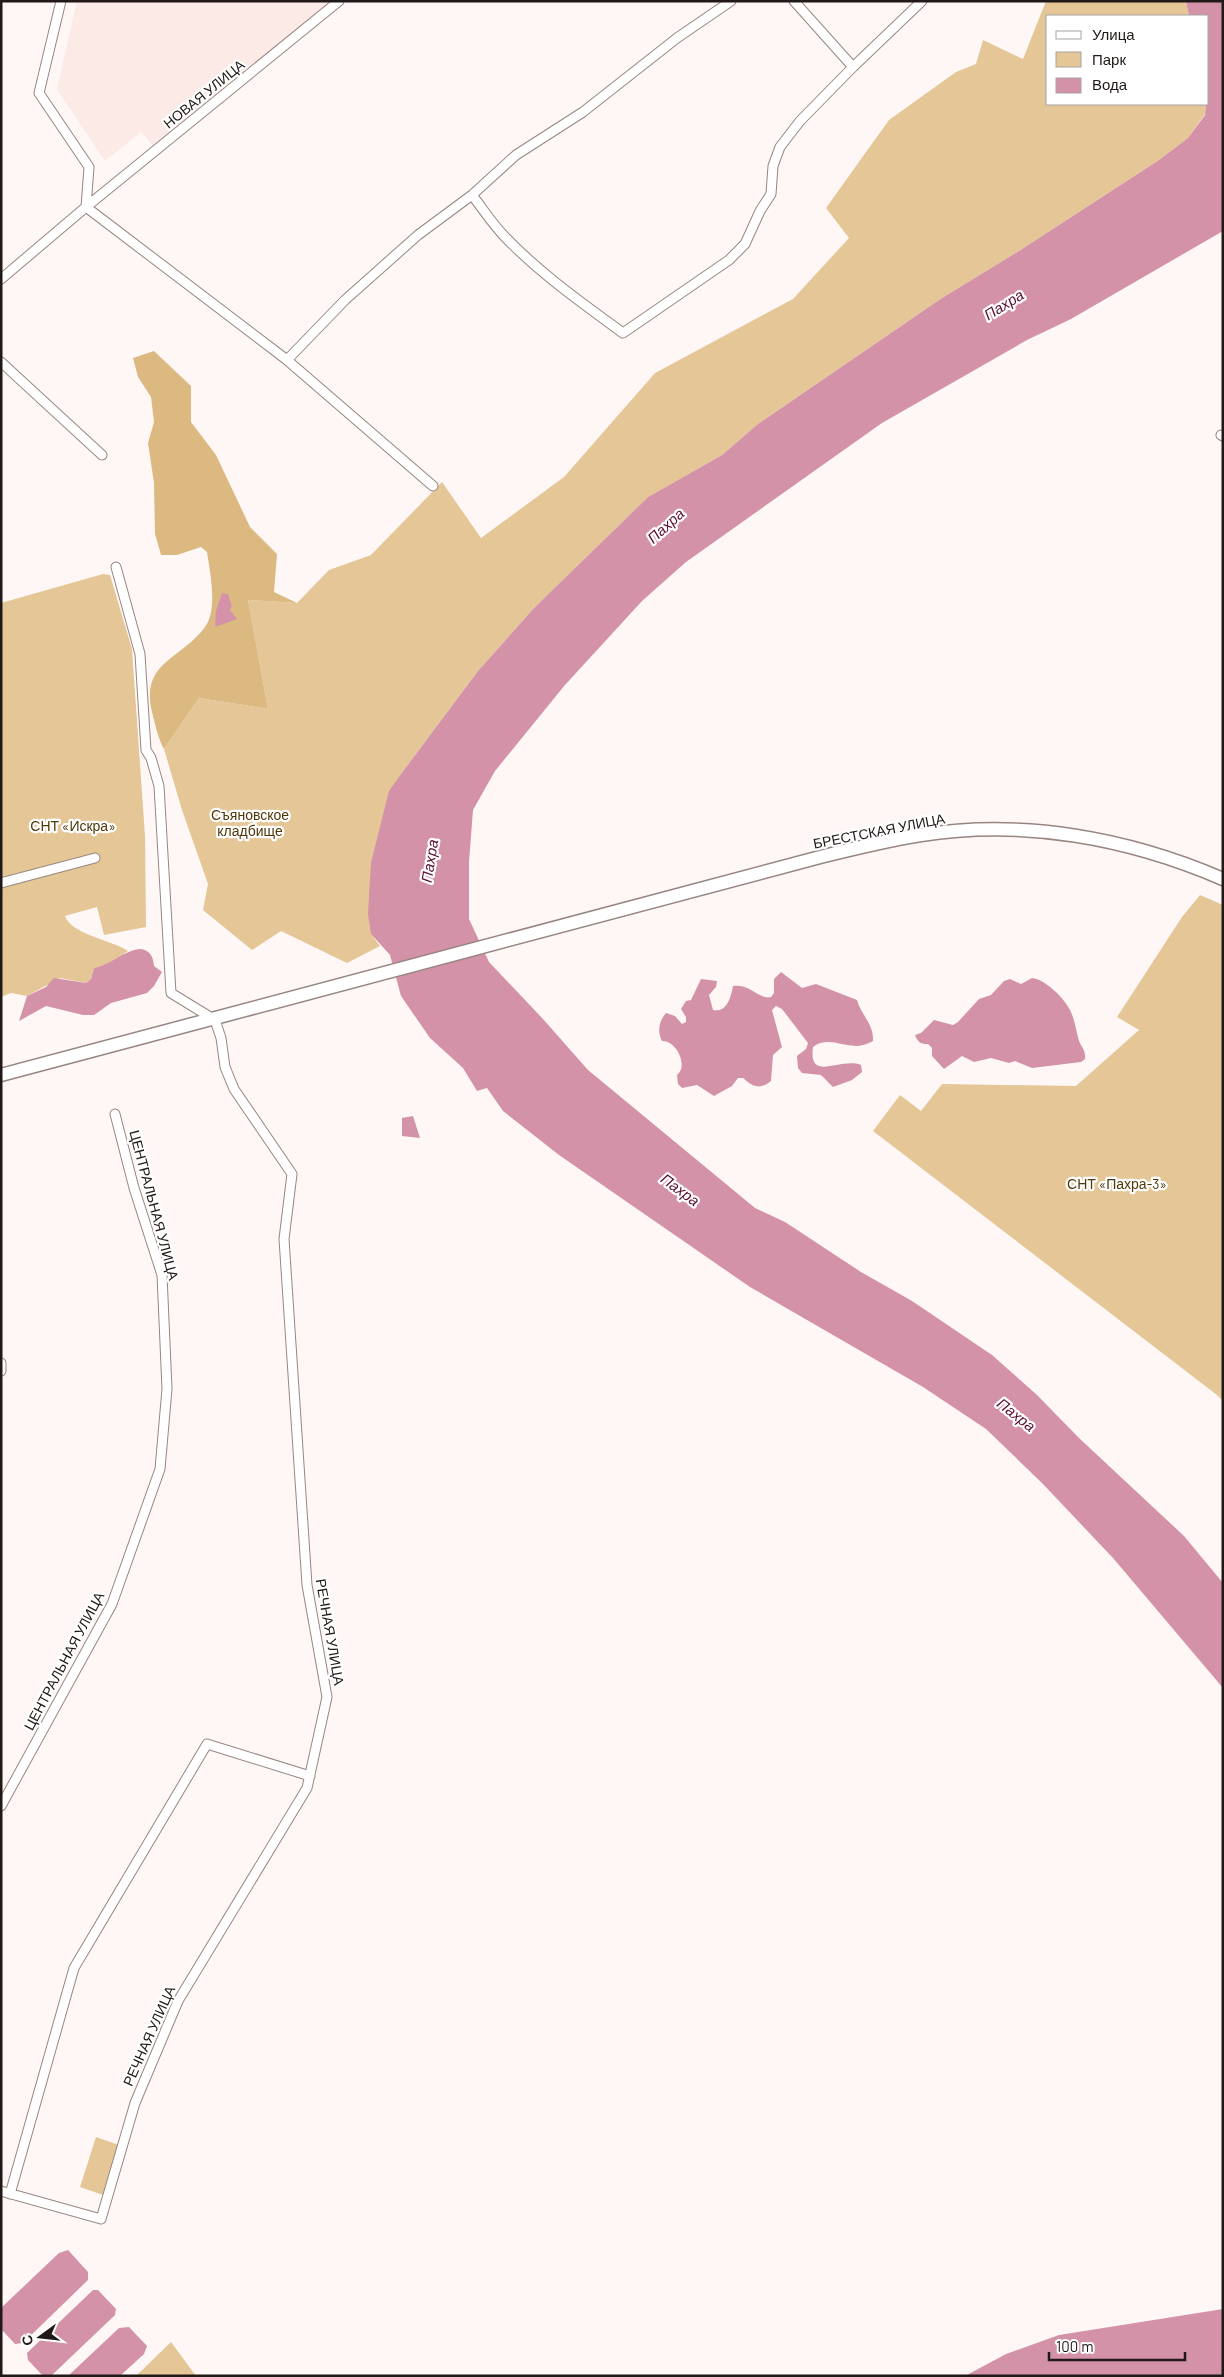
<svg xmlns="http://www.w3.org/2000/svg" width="1224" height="2377" viewBox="0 0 1224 2377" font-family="Barlow,sans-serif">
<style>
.built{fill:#fbeae5}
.green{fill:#e4c697}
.forest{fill:#dcb981}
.water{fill:#d492a8}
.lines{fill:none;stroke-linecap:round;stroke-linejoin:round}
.minor-casing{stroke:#978680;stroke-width:11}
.secondary-casing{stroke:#978680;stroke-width:15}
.minor{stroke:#fff;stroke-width:9}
.secondary{stroke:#fff;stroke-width:12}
.labels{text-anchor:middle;stroke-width:4.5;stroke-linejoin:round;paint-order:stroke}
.street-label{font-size:14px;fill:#201917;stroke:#fff}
.park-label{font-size:14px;fill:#4f3809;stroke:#fff}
.water-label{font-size:15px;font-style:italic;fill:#5a0c31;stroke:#fff}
</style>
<rect width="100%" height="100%" fill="#fff7f5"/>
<path class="built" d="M77,1H333L155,148L141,132L105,161L57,89Z"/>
<path class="green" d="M1046,1H1186L1189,16H1048V104H1206L1205,114L1188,138L1159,160L1019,251L942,298L758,424L722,455L648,497L534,608L478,671L401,774L371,934L380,946L347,963L281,931L252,950L203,910L208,884L182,810L164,749L199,698L268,709L248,600L297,603L329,570L371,555L442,482L481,538L564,477L655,373L793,299L849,238L826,208L889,120L956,72L976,64L983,40L1023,59Z
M103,574L110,575L132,649L145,836L146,927L104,935L97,907L65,916C72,935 110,939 128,951L105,966L94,968L91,979L86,983L60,978L27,996L11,993L1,997V603Z
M1200,895L1223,905V1401L1217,1395L873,1131L900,1095L921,1111L942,1084L1076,1086L1139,1030L1117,1017L1182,917Z
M96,2137L119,2145L103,2195L80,2187Z
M171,2342L196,2376H136Z"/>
<path class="forest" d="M154,351L191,386V422L216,455L250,527L277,554L274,592L297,603L248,600L268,709L199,698L164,749C158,738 156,727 153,716C138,662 180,661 205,627C218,610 210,572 207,552L201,547L177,555H161L155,534L154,483L148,443L154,422L151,397L138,377L133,358Z"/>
<path class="water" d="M1186,1H1223V231L1071,319L1027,340L882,423L686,562L642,601L565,685L495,771L473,810L469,862V919L489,962L543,1019L588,1070L755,1208L785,1222L861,1272L912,1301L992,1355L1037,1395L1079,1438L1184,1536L1223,1583V1688L1113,1558L1042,1483L986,1429L923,1387L750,1287L559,1155L503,1111L487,1088L477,1091L463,1068L430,1038L401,996L390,955L371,934L368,914L371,863L389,791L401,774L478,671L534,608L648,497L722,455L758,424L942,298L1019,251L1159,160L1188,138L1205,115L1206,104H1208V16H1189Z
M222,593L228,594L232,606L230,610L237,619L215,627L216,611Z
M140,949C150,950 153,956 154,966L162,972L154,986L147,993L111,1003L94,1015H83L46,1006L19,1021L27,996L46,987L54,978L86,983L91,979L94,968C111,965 122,951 140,949Z
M781,972L802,988L816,984L857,1000C861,1015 874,1024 873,1041C850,1055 832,1033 813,1047C808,1083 840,1057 861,1065L862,1072L852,1080L833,1087L821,1075L802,1073L798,1068L797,1056L806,1049L808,1043L782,1009L776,1006L772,1010L782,1047L773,1055L771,1081C760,1090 753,1087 743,1078H738L732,1086L714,1096L697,1085L682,1088L678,1084L677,1075C689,1066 676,1040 662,1041C657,1031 659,1021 666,1013L675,1016L682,1024L686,1022V1017L681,1009L686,1001L691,1000L701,979L717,981L716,987L709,995L713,1010C727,1013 731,997 733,986C751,984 759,1000 771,997L774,993V979Z
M1032,978C1045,979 1064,998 1070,1010C1075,1020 1076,1031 1079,1041C1082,1048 1086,1051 1085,1059L1081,1062L1032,1068L1015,1061L1009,1063L991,1058L974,1062L962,1056L944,1069L932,1056V1048L928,1044C921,1044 918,1043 915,1035L921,1033L934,1020L953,1025L958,1022L979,999L991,995L1004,981L1010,979L1021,984Z
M413,1116L420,1138L402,1136V1118Z
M68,2250L88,2272V2280L23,2343L15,2344L1,2329V2308L59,2253Z
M93,2290H98L116,2309L115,2315L51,2376H43L28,2360L27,2353Z
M1223,2309V2376H965L1006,2354L1059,2335Z
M129,2327L147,2346L144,2354L120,2376H68L119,2328Z"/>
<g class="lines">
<defs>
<path id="minor" d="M61,1L39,93L89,167L86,207
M853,67L922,1
M472,195C483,209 493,225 506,238C541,274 582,303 623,333L729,260L745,244L760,211L771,194L773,166L780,147L800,121L853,67L794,1
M86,207L287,360L345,300L418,235L472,195L516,155L583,112L677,38L731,1
M1,279L86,207L339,1
M287,360L433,486
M1,362L102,455
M1221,435L1223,436
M1,883L95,858
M1,1363V1371
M1,1806L112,1604L160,1469L167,1389L162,1275L134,1188L115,1114
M1,2191L101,2219L135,2103L178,2001L307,1788L327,1697L307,1585L284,1239L292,1174L234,1089L225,1067L221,1038L215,1020L171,993L159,786L151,758L146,750L140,654L116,567
M10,2194L74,1968L207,1744L310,1776"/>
<path id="secondary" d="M1,1075L824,856C856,848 889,840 921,835C1024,819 1128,838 1223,879"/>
</defs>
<use href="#minor" class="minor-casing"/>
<use href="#secondary" class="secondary-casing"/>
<use href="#minor" class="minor"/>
<use href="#secondary" class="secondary"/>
</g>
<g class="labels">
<g class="street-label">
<text transform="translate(204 94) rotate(-39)" y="5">НОВАЯ УЛИЦА</text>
<text transform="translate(879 831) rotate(-11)" y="5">БРЕСТСКАЯ УЛИЦА</text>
<text transform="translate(154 1205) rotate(75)" y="5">ЦЕНТРАЛЬНАЯ УЛИЦА</text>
<text transform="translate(330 1632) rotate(80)" y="5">РЕЧНАЯ УЛИЦА</text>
<text transform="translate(64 1661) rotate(-62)" y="5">ЦЕНТРАЛЬНАЯ УЛИЦА</text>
<text transform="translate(149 2036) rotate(-66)" y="5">РЕЧНАЯ УЛИЦА</text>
</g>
<g class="park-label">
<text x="250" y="820">Съяновское<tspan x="250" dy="16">кладбище</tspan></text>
<text x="73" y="831">СНТ «Искра»</text>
<text x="1117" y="1189">СНТ «Пахра-3»</text>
</g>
<g class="water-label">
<text transform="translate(1004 305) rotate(-32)" y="5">Пахра</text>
<text transform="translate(666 526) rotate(-42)" y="5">Пахра</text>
<text transform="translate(430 861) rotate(-81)" y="5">Пахра</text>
<text transform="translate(680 1190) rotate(36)" y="5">Пахра</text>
<text transform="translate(1016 1415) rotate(38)" y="5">Пахра</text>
</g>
</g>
<rect width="1224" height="2377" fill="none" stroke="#201917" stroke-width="5"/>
<rect x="1046" y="15" width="162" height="90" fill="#ffffff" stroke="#a6a3a2"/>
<rect x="1056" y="31" width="25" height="8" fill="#ffffff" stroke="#a6a3a2"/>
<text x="1092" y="40" font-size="15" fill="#201917">Улица</text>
<rect x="1056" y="52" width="25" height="15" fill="#e4c697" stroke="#a6a3a2"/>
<text x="1092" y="65" font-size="15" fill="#201917">Парк</text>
<rect x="1056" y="78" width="25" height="15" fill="#d492a8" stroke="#a6a3a2"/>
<text x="1092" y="90" font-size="15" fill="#201917">Вода</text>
<g transform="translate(40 2337) rotate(255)" stroke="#ffffff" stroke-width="4" paint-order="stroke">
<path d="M0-4L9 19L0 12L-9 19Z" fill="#201917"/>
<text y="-8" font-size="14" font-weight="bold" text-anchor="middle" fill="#201917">С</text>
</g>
<path d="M1049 2352v8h136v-8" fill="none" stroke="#201917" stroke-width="2.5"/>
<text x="1056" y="2352" font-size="15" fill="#201917" stroke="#ffffff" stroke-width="4" paint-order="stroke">100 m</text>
</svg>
